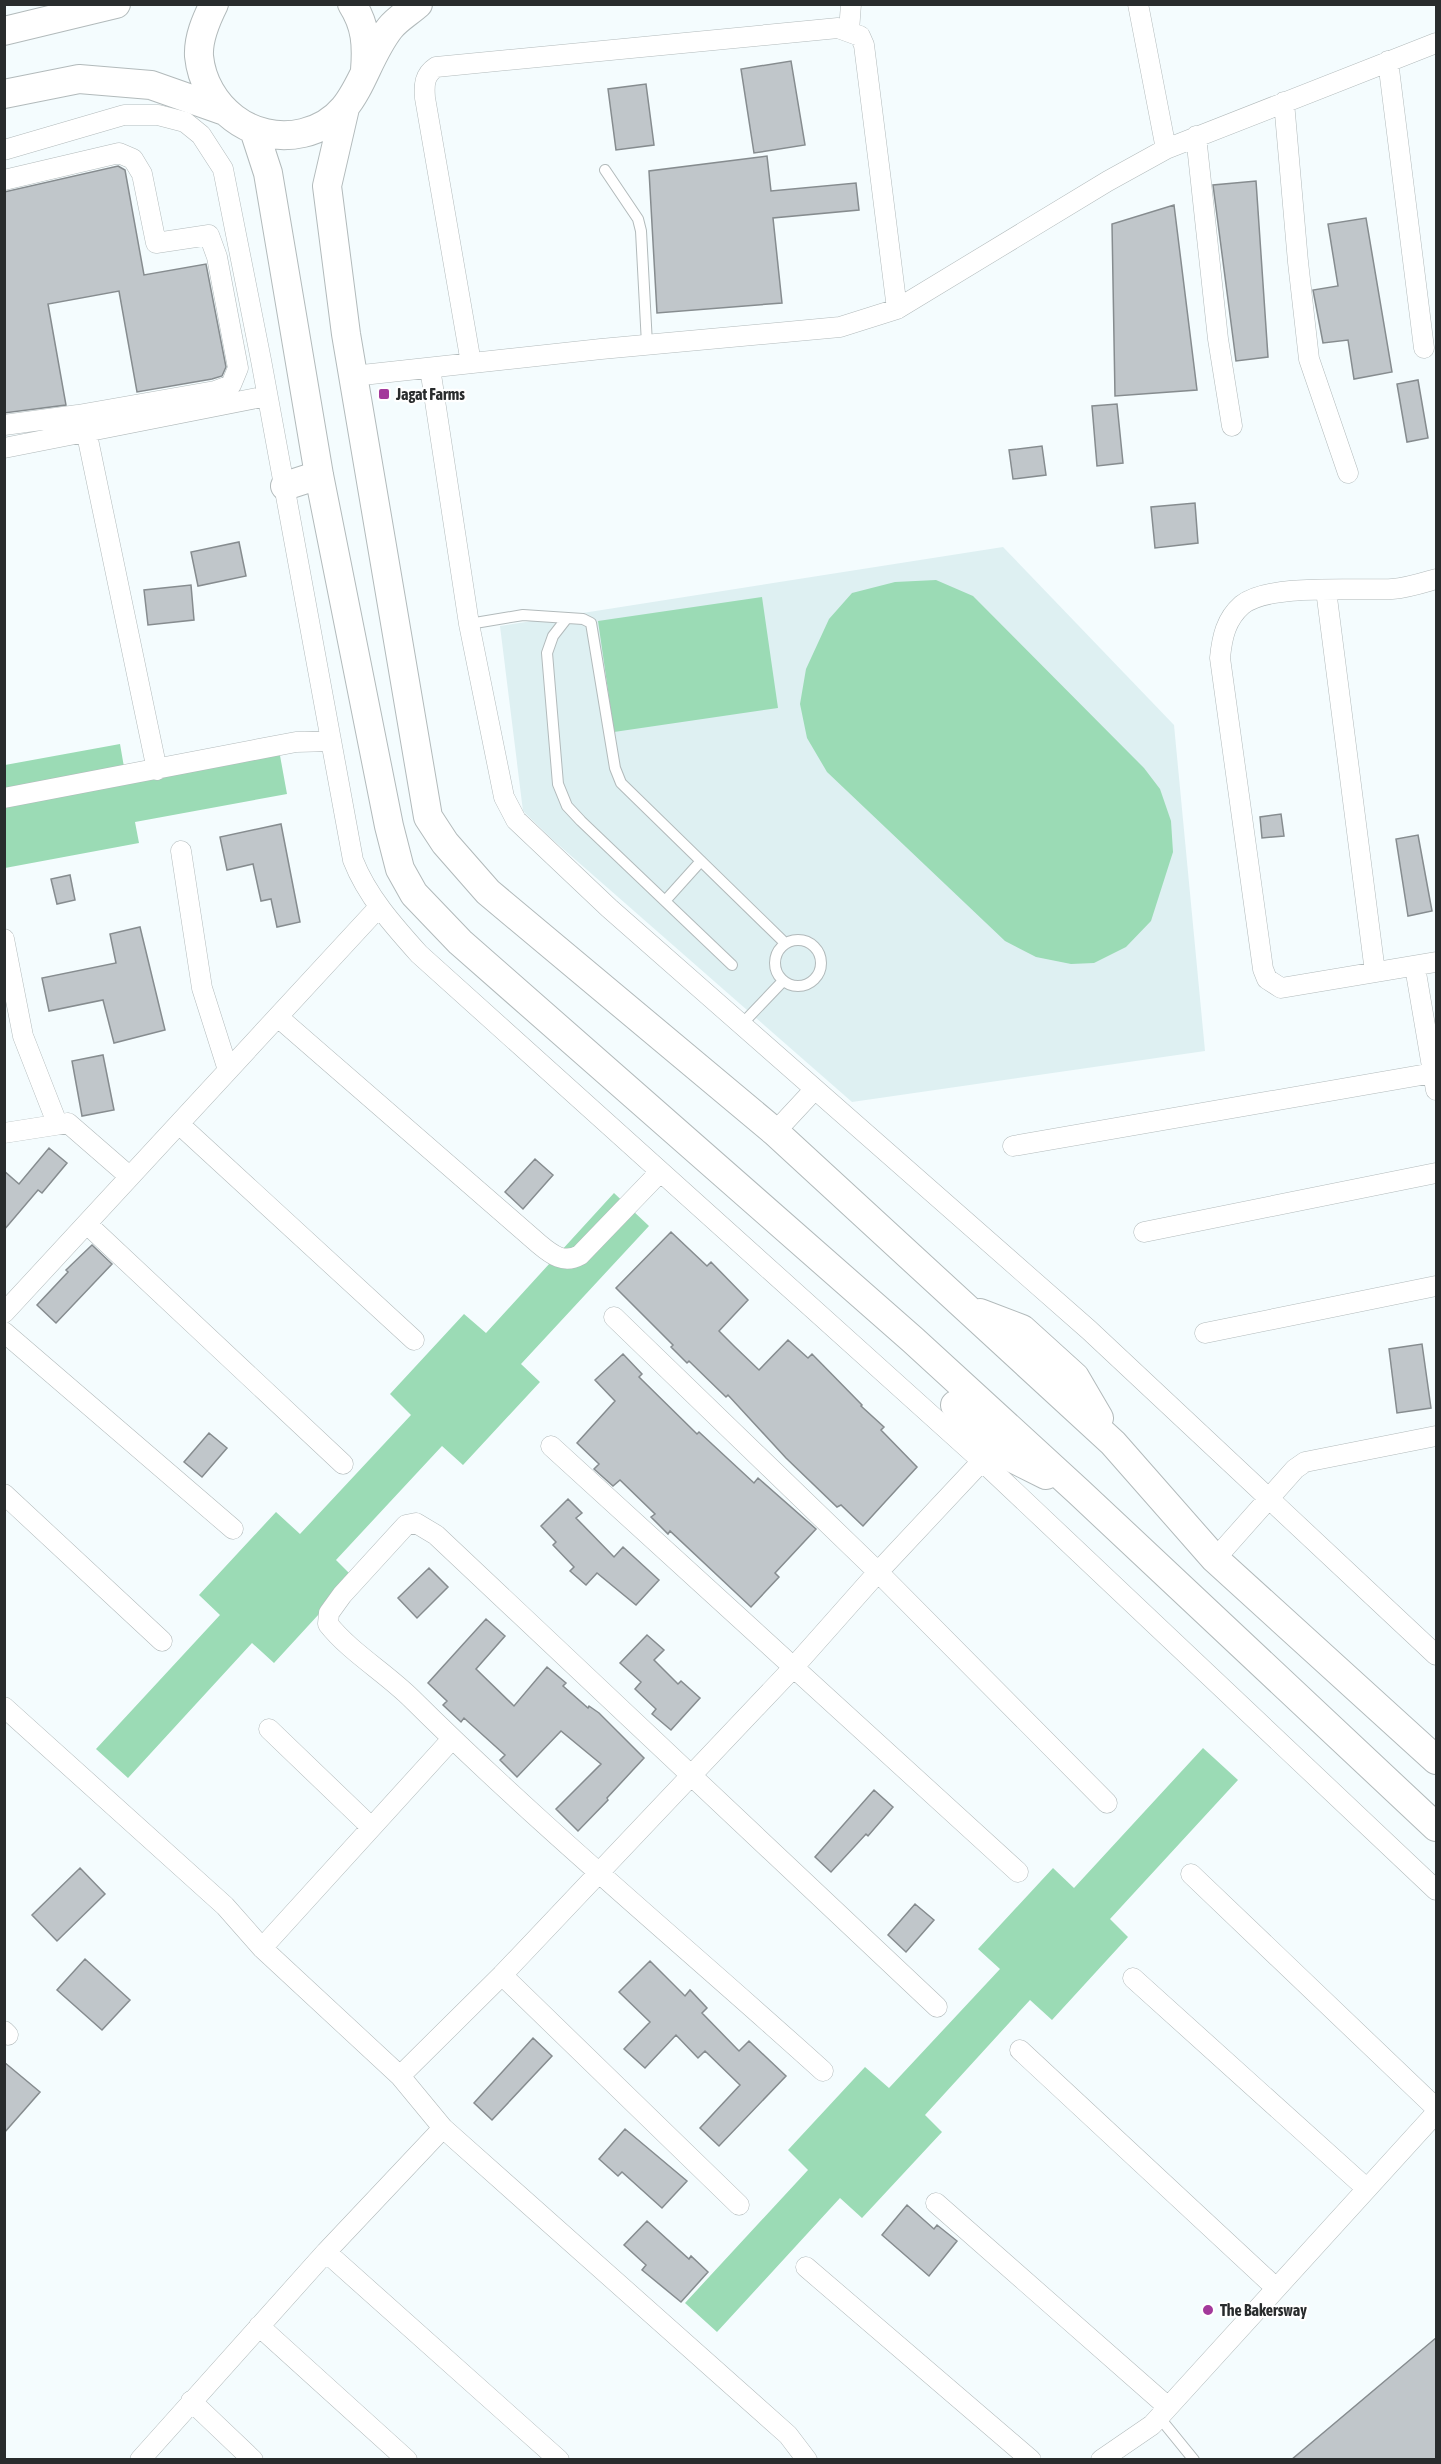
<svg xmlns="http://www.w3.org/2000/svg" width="1441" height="2464" viewBox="0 0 1441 2464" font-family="'Asap Condensed',sans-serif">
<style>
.built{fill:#def0f2}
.green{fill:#9bdbb5}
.building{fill:#c0c6ca;stroke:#868c8f;stroke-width:1.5}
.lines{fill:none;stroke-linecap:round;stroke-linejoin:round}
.lane-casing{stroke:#b2babb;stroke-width:12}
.street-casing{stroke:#b2babb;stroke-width:21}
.secondary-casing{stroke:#b2babb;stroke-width:30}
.lane{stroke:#fff;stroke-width:10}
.street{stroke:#fff;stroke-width:20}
.secondary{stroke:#fff;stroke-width:28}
.poi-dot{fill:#a3399b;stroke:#fff;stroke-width:2}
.labels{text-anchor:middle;stroke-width:4.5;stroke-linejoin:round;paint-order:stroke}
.poi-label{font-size:16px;font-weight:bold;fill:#292c2d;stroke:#fff;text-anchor:start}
</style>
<rect width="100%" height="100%" fill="#f4fcfe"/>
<path class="built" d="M1003,547L1174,725L1205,1051L852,1102L553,840L523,811L500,626Z"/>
<path class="green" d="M936,580L973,596L1144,768L1160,789L1171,821L1173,852L1151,921L1126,947L1094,963L1071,964L1036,957L1005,941L827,772L807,738L800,704L806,669L829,619L852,593L895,582Z
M762,597L778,708L614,732L598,621Z
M277,739L287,794L135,822L139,843L5,868V765L120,744L124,767Z
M614,1193L649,1226L521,1364L540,1382L463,1465L442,1446L336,1560L353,1577L274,1663L252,1643L128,1778L96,1749L220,1615L199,1595L276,1512L300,1534L411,1415L390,1394L464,1314L486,1333Z
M1203,1748L1238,1780L1110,1919L1128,1937L1052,2020L1030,2000L925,2115L942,2132L862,2218L840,2198L717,2332L685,2303L808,2170L788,2150L865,2067L889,2088L1000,1969L978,1949L1053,1868L1074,1888Z"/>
<path class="building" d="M791,61L805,145L754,153L741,69Z
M646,84L654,145L616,150L608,89Z
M767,156L771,191L856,183L859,210L773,218L782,303L657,313L649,171Z
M118,166L125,170L144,275L206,264L226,367L222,376L212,379L137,392L119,291L48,304L66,405L4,413V192Z
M1256,181L1268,357L1236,361L1213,185Z
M1174,205L1197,390L1115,396L1112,224Z
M1366,218L1392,372L1354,379L1348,340L1323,343L1313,290L1338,286L1328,224Z
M1418,380L1428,438L1407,442L1397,384Z
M1117,404L1123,463L1097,466L1092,406Z
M1042,446L1046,475L1013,479L1009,450Z
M1195,503L1198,543L1155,548L1151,507Z
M239,542L246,576L198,586L191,552Z
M191,585L194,620L148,625L144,590Z
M1281,814L1284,836L1262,838L1260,817Z
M281,824L300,922L277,927L271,899L261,901L253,864L227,870L220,837Z
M1418,835L1432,911L1408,916L1396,839Z
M70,875L75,900L57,904L51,879Z
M140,927L165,1030L114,1043L103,1000L49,1011L42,978L116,963L110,934Z
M103,1055L114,1110L82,1116L72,1061Z
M49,1148L67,1163L42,1193L38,1190L4,1230V1171L19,1184Z
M535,1159L553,1175L523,1209L505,1192Z
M671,1232L707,1266L711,1262L748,1300L719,1331L735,1347L759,1370L788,1340L808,1358L812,1354L862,1405L861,1406L884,1427L881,1430L917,1467L863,1526L841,1505L837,1507L786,1458L728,1395L726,1397L689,1361L687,1363L671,1347L673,1345L616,1288Z
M92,1245L112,1264L56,1323L37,1305L68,1272L66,1270Z
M1422,1344L1431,1408L1397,1413L1389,1349Z
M623,1354L642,1374L639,1377L697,1434L699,1432L754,1483L758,1478L816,1529L775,1573L779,1577L751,1607L670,1531L668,1534L651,1517L655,1514L620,1480L613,1486L594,1469L599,1464L577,1443L615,1401L595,1380Z
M209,1433L227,1448L202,1477L184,1462Z
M568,1499L582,1513L576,1518L614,1557L623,1547L659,1580L636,1605L597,1573L586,1585L570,1571L574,1567L553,1545L556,1542L541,1526Z
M429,1568L448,1587L417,1618L398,1598Z
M486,1619L505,1636L476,1669L514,1706L547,1667L566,1683L563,1686L588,1708L589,1706L599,1713L644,1758L607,1798L608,1800L578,1831L556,1809L601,1764L561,1731L517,1777L500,1760L505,1755L464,1718L461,1722L443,1705L447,1701L428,1683Z
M647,1635L664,1650L654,1660L678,1684L681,1681L700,1698L671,1730L652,1714L656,1709L635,1689L641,1682L620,1663Z
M874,1790L893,1807L868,1836L866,1834L831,1872L815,1857Z
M80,1868L105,1894L57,1941L32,1915Z
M915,1904L934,1920L906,1952L888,1935Z
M85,1959L130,2000L102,2030L57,1990Z
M650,1961L685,1996L690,1990L707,2008L702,2013L739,2051L749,2041L786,2076L719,2146L700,2128L740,2085L705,2051L698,2058L676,2035L645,2068L624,2049L650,2022L619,1992Z
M533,2038L552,2056L492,2120L474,2103Z
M4,2062L40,2092L4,2133Z
M625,2129L687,2181L662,2208L622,2172L618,2176L599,2159Z
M907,2205L934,2229L937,2225L957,2241L929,2276L882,2235Z
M647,2221L689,2259L691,2256L708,2272L681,2302L642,2270L646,2265L624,2245Z
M1437,2337V2460H1291Z"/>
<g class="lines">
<defs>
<path id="lane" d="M605,170L638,219L641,231L647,344
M567,618L553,636L547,653L558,784L567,806L581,821L732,965
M469,624L523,615L583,619L591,623L615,768L621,783L785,943
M665,901L701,861
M775 963a23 23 0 1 1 46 0a23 23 0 1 1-46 0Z
M742,1024L783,981
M1159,2417L1194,2460"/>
<path id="street" d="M1138,4L1166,149
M849,31L851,4
M1388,61L1424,348
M1284,102L1298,262L1309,359L1348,473
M1196,136L1218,339L1232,426
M4,150L124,115H158L185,122L201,135L223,169L261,360L353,860C367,896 393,925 419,954L982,1461L1436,1890
M4,180L119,153L133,159L142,174L156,243L209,235L217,257L238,368L231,385L215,391L78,415L4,425
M471,363L425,98C424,85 424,75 436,67L838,28L860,36L864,45L897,309
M430,368L469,624L504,797L516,820L609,908L1089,1330L1436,1655
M353,376L601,349L840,327L897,309L1108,181L1166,149L1436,43
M86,430L157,770
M4,448L267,396
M1436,579C1422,583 1407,588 1392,589C1356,591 1269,583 1242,605C1226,619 1222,637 1220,658L1263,969L1267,979L1281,988L1436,962
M1326,590L1375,972
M4,798L296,742L331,741
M181,851L202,988L228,1070
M4,939L23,1036L57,1123
M1415,967L1436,1090
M278,1017L539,1244C552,1255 564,1264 580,1255L660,1172
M179,1124L414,1340
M775,1132L815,1089
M4,1133L68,1123L129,1176
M1013,1146L1433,1073
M87,1224L343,1464
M1144,1232L1436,1173
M4,1313L379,907
M614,1317L878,1572L1107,1803
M4,1332L233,1529
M1205,1333L1436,1286
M551,1446L1018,1872
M4,1494L162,1641
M1215,1559L1295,1469L1305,1462L1436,1436
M4,1707L225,1906L262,1948L400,2076L443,2128L788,2435L807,2460
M269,1729L371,1827
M1191,1874L1436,2108
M262,1948L452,1739
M502,1975L739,2205
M1133,1978L1366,2188
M4,2031L8,2035
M1020,2050L1276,2288
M823,2071C686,1947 543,1829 412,1699C386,1673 350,1652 328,1624L329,1613L342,1595L406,1525L416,1523L436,1535L937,2007
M400,2076L502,1975L792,1669L878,1572L982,1461
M936,2203L1168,2407
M326,2252L559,2460
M806,2267L1031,2460
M259,2326L407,2460
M191,2401L253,2460
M140,2460L326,2252L443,2128
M1101,2460L1152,2425L1436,2113"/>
<path id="secondary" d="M214,4C206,20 198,38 199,56C204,107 252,145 303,133C359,120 360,66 390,28C397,19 409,12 418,4
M352,4C366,26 367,45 365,70
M4,31L116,4
M4,94L79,79L151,85L222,110
M345,108L327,186L346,334L428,817L445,843L488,892L775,1132L1113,1443L1215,1559L1436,1760
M254,130L268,173L319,475L389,826L400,869L414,894L460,942L913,1340L1079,1492L1436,1827
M285,486L319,475
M980,1313L1022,1329L1075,1377L1099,1418
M955,1405L1010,1457L1046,1475"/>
</defs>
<use href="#lane" class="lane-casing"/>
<use href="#street" class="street-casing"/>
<use href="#secondary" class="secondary-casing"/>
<use href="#lane" class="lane"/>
<use href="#street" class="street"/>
<use href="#secondary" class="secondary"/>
</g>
<g class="poi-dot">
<rect x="378" y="388" width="12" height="12" rx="3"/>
<circle cx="1208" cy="2310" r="6"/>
</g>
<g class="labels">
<g class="poi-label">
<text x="396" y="400">Jagat Farms</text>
<text x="1220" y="2316">The Bakersway</text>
</g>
</g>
<rect width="1441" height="2464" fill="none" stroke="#292c2d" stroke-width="12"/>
</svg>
